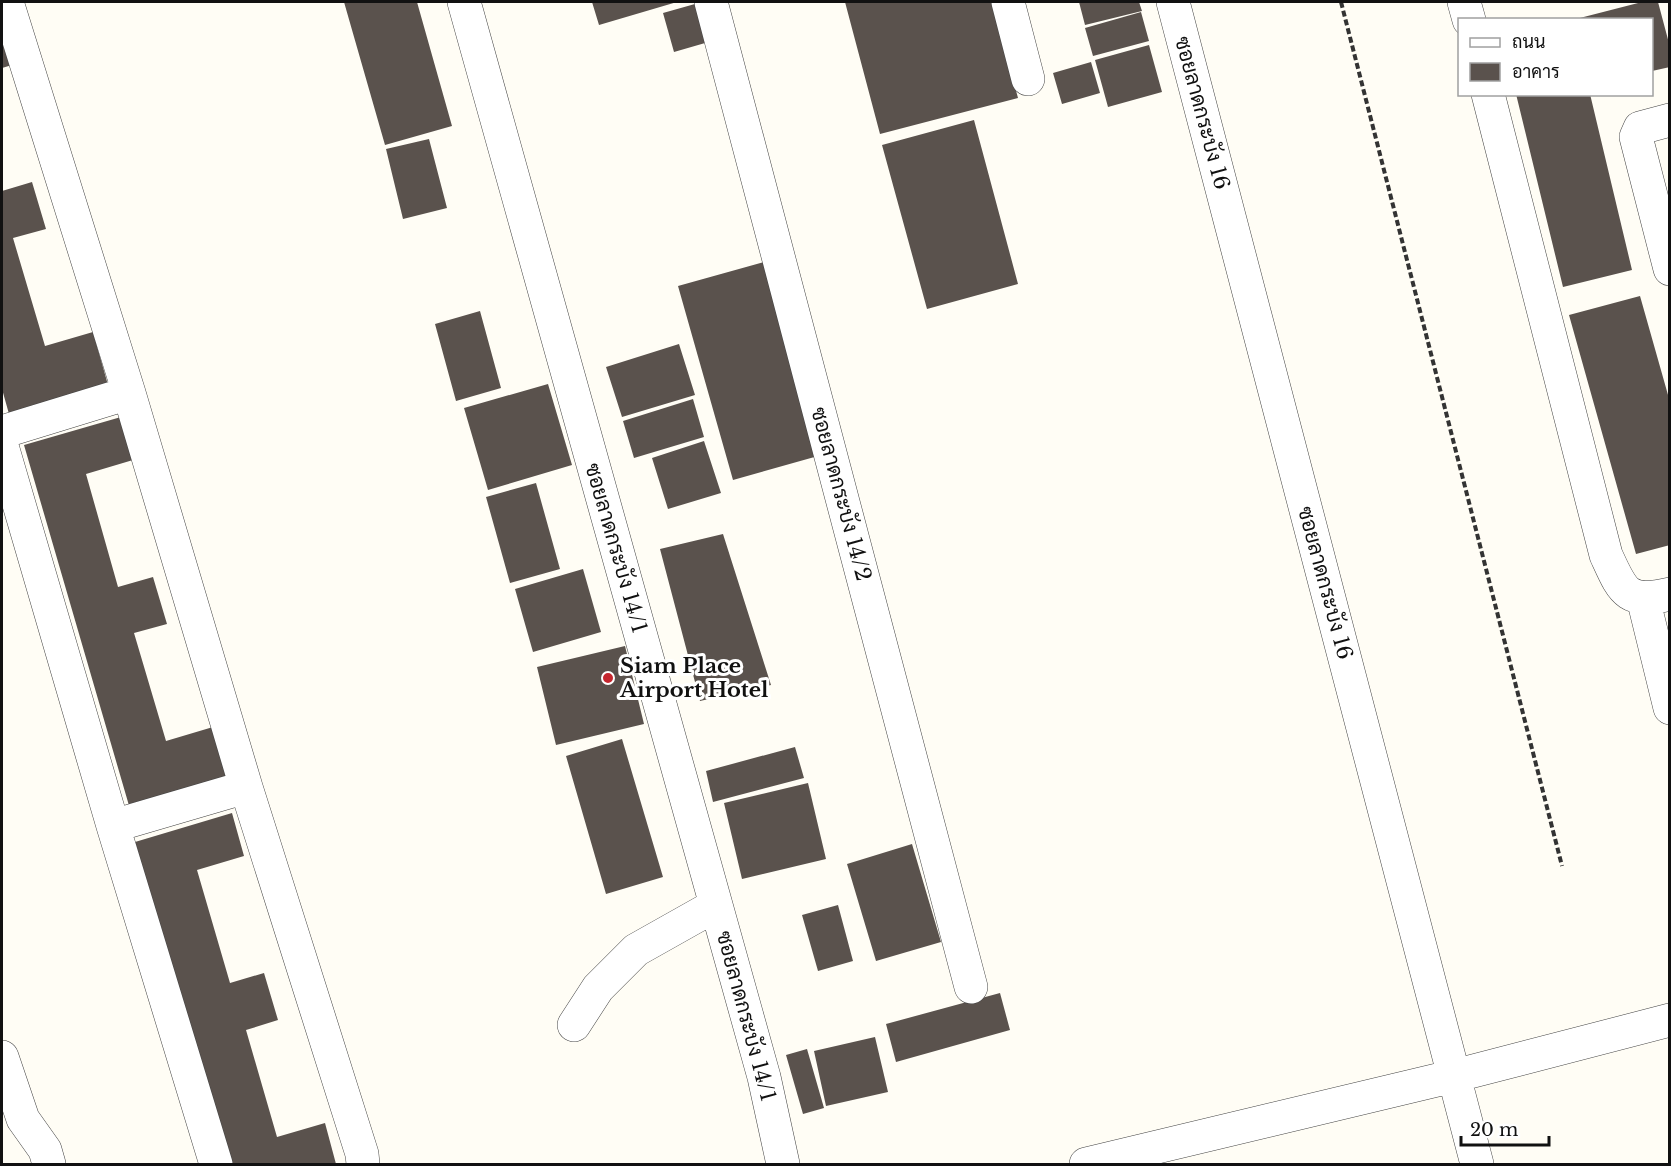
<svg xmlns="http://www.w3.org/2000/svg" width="1671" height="1166" viewBox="0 0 1671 1166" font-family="'Libre Baskerville',Sarabun,serif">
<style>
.building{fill:#5a524d}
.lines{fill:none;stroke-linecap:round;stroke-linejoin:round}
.minor-casing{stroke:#444;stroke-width:34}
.path{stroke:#333;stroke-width:4;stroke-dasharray:6 3;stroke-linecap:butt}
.minor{stroke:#fff;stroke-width:33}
.poi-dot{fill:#c4262e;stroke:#fff;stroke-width:2}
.labels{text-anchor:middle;stroke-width:6;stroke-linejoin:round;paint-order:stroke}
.street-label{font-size:21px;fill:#111;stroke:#fff}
.poi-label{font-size:21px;font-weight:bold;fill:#111;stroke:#fff;text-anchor:start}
</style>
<rect width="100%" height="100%" fill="#fffdf5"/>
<path class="building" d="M344,2H417L452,126L385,145Z
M592,2H677L599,25Z
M702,2L712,41L674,52L663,13Z
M845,2H992L1018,98L880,134Z
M1079,2H1139L1142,11L1085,25Z
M1642,2H1658L1670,47V67L1652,71V20H1572Z
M1141,12L1149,41L1093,56L1085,28Z
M2,29L12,65L2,68Z
M1149,45L1162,92L1108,107L1095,60Z
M1091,62L1100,93L1062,104L1053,73Z
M1516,94H1590L1632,270L1563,287Z
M974,120L1018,284L927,309L882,145Z
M429,139L447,208L403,219L386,149Z
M32,182L46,229L13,238L45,346L93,332L108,385L9,414L2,389V191Z
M764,262L818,456L733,480L678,286Z
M1640,296L1670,402V545L1636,554L1569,315Z
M480,311L501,388L456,401L435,324Z
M679,344L695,395L622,417L606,367Z
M548,384L572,465L488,490L464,408Z
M693,399L704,437L634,458L623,421Z
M121,417L133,460L86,474L118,587L153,577L167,624L134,633L166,741L213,727L229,780L130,809L24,445Z
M704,441L721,493L668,509L652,458Z
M536,483L560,569L510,583L486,497Z
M723,534L771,685L700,701L660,549Z
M583,569L601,632L533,652L515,589Z
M625,646L644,724L556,745L537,667Z
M622,739L663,877L606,894L566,756Z
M795,747L804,778L713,802L706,771Z
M808,783L826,859L742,879L724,803Z
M232,813L244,856L197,870L230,983L264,973L278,1020L246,1030L277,1137L325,1123L336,1164H229L135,842Z
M912,844L941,942L876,961L847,864Z
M838,905L853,961L818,971L802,915Z
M1000,993L1010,1030L896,1062L886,1024Z
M875,1037L888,1092L826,1106L814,1051Z
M807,1049L824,1108L803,1114L786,1055Z"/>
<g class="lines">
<defs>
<path id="minor" d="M7,2L129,393L246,787L362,1154L363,1164
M464,2L764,1077L783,1164
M711,2L971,987
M1008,2L1028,79
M1173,2L1477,1164
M1464,2L1469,20
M1488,94L1606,555C1623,592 1626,604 1670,594
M1670,120L1640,128L1636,137L1670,269
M2,432L129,393
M2,446L113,826L216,1164
M1643,598L1670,708
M113,826L246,787
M574,1025L598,988L636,950L716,905
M2,1057L23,1119L45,1150L49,1164
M1086,1164L1454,1076L1670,1020"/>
</defs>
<use href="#minor" class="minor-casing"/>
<path class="path" d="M1341,2L1562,866"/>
<use href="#minor" class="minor"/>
</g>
<circle class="poi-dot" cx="608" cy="678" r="6"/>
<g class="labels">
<g class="street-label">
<text transform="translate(1202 113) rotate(75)" y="7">ซอยลาดกระบัง 16</text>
<text transform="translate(841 494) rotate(75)" y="7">ซอยลาดกระบัง 14/2</text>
<text transform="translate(616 548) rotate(74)" y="7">ซอยลาดกระบัง 14/1</text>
<text transform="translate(1325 583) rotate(75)" y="7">ซอยลาดกระบัง 16</text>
<text transform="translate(746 1016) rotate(75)" y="7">ซอยลาดกระบัง 14/1</text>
</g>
<g class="poi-label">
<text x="620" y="673">Siam Place<tspan x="620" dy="24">Airport Hotel</tspan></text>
</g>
</g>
<rect width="1671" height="1166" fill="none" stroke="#111111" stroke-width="6"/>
<rect x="1458" y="18" width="195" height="78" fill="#ffffff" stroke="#a0a0a0" stroke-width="1.5"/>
<rect x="1470" y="38" width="30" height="9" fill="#ffffff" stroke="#a0a0a0" stroke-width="1.5"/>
<text x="1512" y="48" font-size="18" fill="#111111">ถนน</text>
<rect x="1470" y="63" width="30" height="18" fill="#5a524d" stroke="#a0a0a0" stroke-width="1.5"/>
<text x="1512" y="78" font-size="18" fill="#111111">อาคาร</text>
<path d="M1461 1136v9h88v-9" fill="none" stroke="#111111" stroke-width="3"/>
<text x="1470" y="1136" font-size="18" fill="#111111" stroke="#ffffff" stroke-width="4.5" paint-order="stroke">20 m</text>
</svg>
